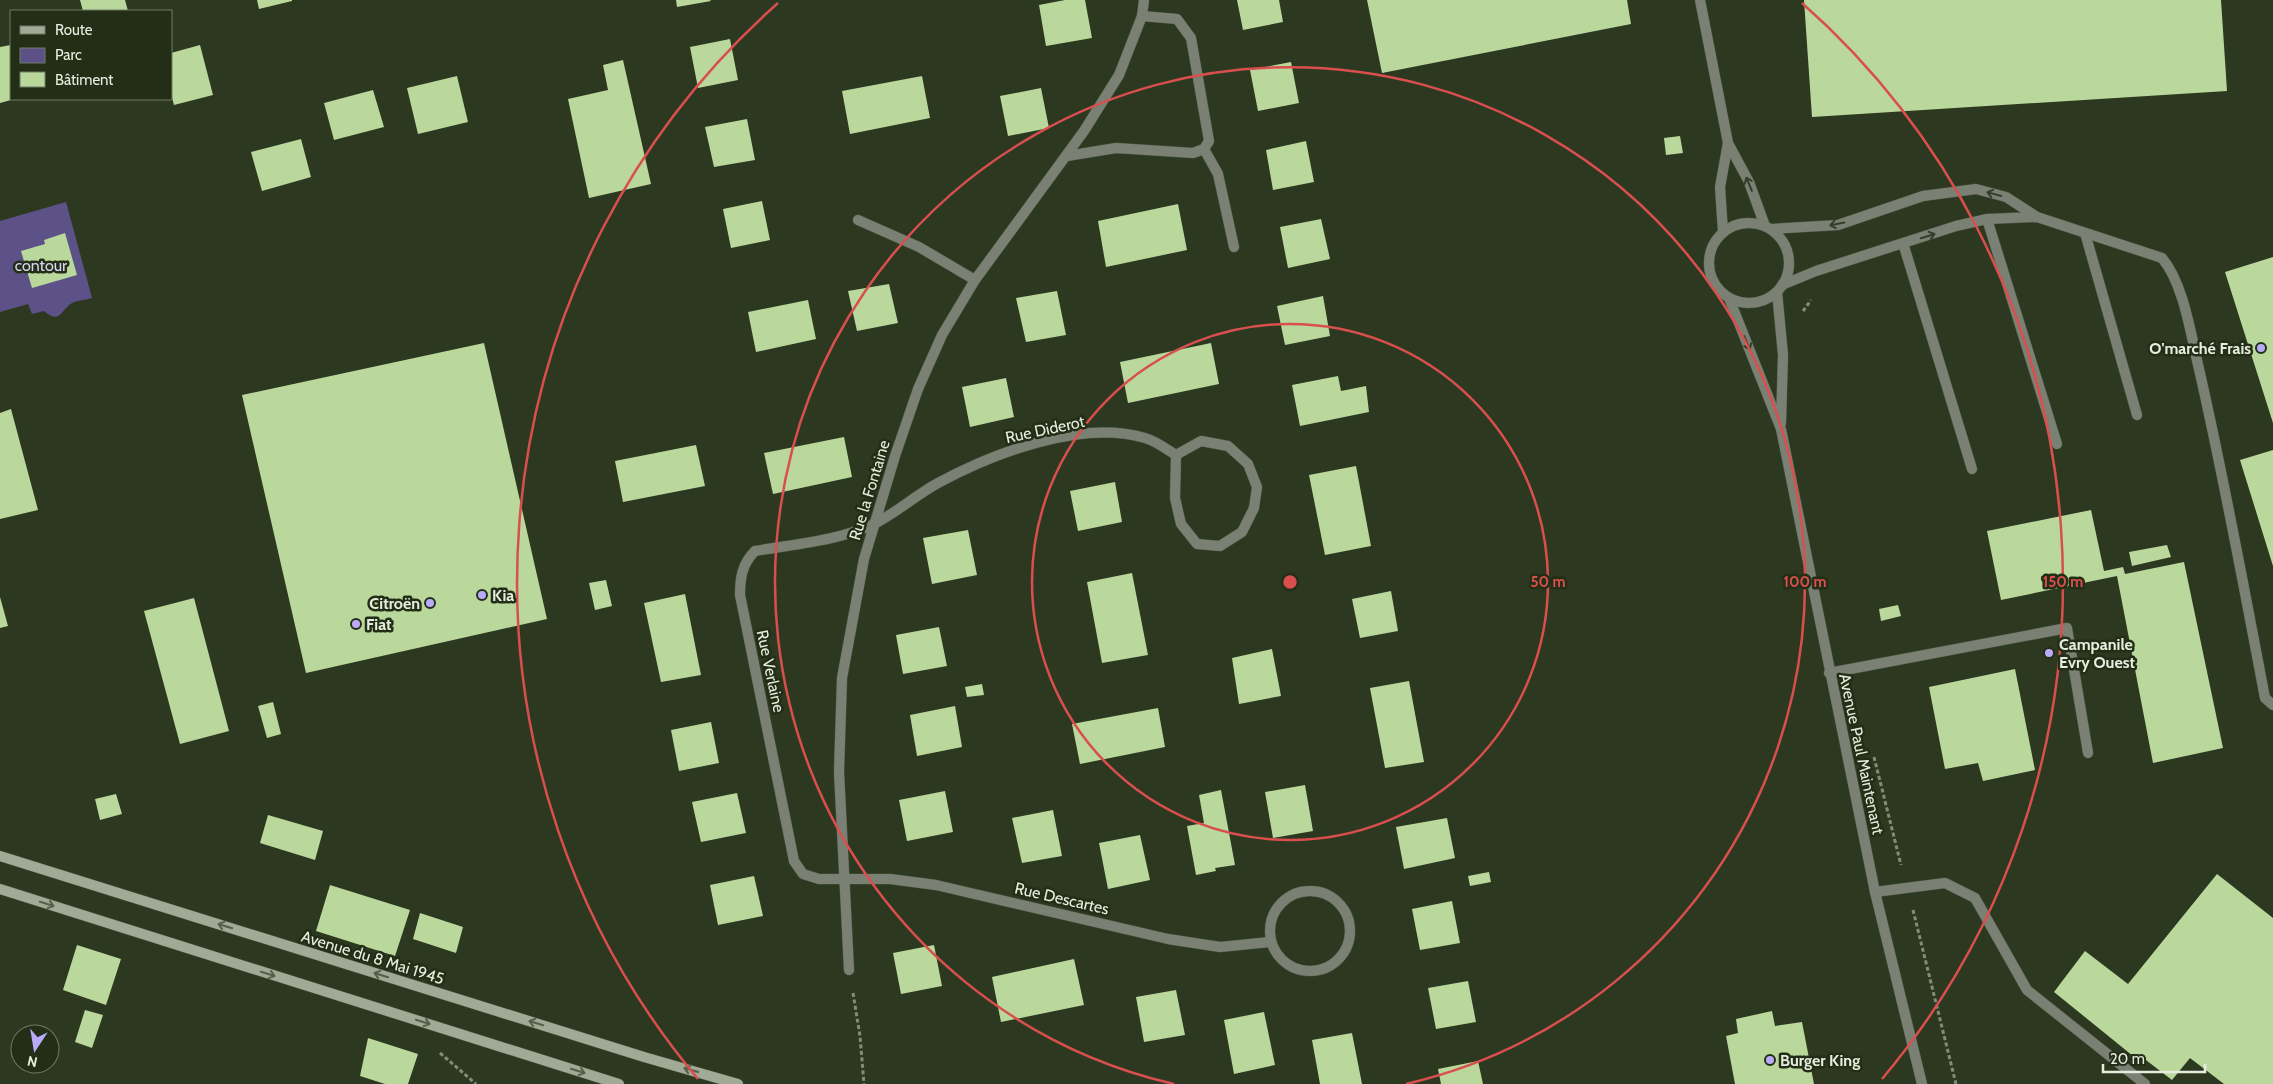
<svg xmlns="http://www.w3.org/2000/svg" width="2273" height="1084" viewBox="0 0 2273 1084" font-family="Cabin,sans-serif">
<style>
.green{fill:#5d5287}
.building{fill:#bbd89c}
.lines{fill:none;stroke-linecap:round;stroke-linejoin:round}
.service-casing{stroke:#4b553f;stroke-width:11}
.minor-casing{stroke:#4b553f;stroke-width:11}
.tertiary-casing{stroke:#4b553f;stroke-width:11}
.secondary-casing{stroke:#4b553f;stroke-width:11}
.path{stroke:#838c7a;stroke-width:3;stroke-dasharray:4 2.5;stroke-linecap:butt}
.service{stroke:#7a8074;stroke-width:10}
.minor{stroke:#7a8074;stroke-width:10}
.tertiary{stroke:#7a8074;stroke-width:10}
.secondary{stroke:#a0aa97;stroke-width:10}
.oneway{stroke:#343e2a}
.oneway2{stroke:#55604a}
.ring{fill:none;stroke:#d94f4d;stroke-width:2.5}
.poi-dot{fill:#b9abf7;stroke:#232e17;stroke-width:2}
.labels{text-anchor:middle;stroke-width:5;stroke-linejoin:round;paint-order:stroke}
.park-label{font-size:16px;fill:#dad5f7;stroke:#232e17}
.poi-label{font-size:16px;font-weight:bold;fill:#e6eddf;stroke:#232e17;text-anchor:start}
.street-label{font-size:16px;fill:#e6eddf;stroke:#232e17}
.centre{fill:#d94f4d;stroke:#232e17;stroke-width:2.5}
.ring-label{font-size:15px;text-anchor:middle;font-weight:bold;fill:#d94f4d;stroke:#232e17;stroke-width:5;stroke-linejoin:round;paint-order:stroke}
</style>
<rect width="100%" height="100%" fill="#2d3821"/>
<path class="green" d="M66,202L92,298C86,300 78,300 72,303C60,310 61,325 44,311L32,314L28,304L0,312V221Z"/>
<path class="building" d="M80,0H125L128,11H83Z
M257,0H292V1L259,9Z
M676,0H710L711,1L677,7Z
M1065,0H1085L1092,38L1046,46L1039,5Z
M1237,0H1279L1283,22L1243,30Z
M1367,0H1627L1631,24L1382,73Z
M1804,0H2221L2227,91L1812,117Z
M730,39L738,80L698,88L690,47Z
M11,45V100L0,103V47Z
M200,45L213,95L174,105L171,94V53Z
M623,60L651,184L589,198L568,99L608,90L603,65Z
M1291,62L1299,103L1258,111L1250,70Z
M457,76L468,122L418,134L407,88Z
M922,76L930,118L850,134L842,91Z
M1041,88L1049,128L1008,136L1000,96Z
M373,90L384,127L334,140L324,103Z
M747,119L755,160L714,167L705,127Z
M1680,136L1683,153L1666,155L1664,138Z
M301,139L311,177L262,191L251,152Z
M1306,141L1314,182L1273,190L1266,150Z
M762,201L770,240L731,248L723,209Z
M1178,204L1187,250L1106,267L1098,221Z
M1321,219L1330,259L1288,268L1280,227Z
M65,233L77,275L32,288L21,251L45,244L44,240Z
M2273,257V423L2225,272Z
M889,284L898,323L857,331L848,291Z
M1057,291L1066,335L1026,342L1016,298Z
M1323,296L1330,336L1285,345L1277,306Z
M808,300L816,339L756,352L748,312Z
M484,343L547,619L306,673L242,395Z
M1211,343L1219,384L1128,403L1120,362Z
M1338,376L1341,391L1366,386L1369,412L1300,426L1292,385Z
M1006,378L1014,417L970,427L962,387Z
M11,409L38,510L0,519V413Z
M844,437L852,477L773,494L764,453Z
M696,445L705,486L623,502L615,461Z
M2273,450V566L2240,460Z
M1356,466L1371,546L1325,555L1309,475Z
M1115,482L1122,522L1078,531L1070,491Z
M2091,510L2104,571L2123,567L2125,574L2184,562L2223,748L2153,763L2117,576L2001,600L1987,531Z
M968,530L977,575L932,584L923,538Z
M2167,545L2171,557L2132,566L2129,552Z
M1132,573L1148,655L1102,663L1087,582Z
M606,580L612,606L595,610L589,583Z
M1391,591L1398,631L1360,638L1352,599Z
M685,594L701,675L661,682L644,603Z
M0,597L8,626L0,628Z
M194,598L229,731L180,744L144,611Z
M1898,605L1901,616L1881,621L1879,609Z
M939,627L947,666L903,674L896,635Z
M1272,649L1281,696L1239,704L1232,658Z
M2015,669L2035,770L1983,781L1978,763L1945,769L1929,687Z
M1409,681L1424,762L1385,768L1370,688Z
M982,684L984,695L967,697L965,687Z
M273,702L281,734L267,738L258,706Z
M955,706L962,747L917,756L910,715Z
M1158,708L1165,747L1080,764L1072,724Z
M711,722L719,763L679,771L671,730Z
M1305,785L1313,831L1273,838L1265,792Z
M1221,790L1235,865L1215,868L1216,871L1196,875L1187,826L1204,823L1199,795Z
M945,791L953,832L907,841L899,800Z
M737,793L746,833L701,842L692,802Z
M116,794L122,814L100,820L95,799Z
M1053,810L1062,856L1022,863L1012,818Z
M268,815L323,831L315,860L260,843Z
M1447,818L1455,858L1404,869L1396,827Z
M1140,835L1150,880L1108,889L1099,843Z
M1489,872L1491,882L1470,886L1468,876Z
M2217,874L2273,918V1084H2224L2190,1058L2172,1080L2138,1054L2133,1056L2054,992L2085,951L2128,984Z
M754,876L763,916L718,925L710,885Z
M330,885L410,910L395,956L316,931Z
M1452,901L1460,943L1420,950L1412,909Z
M420,913L463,927L456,953L413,939Z
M77,945L121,959L106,1005L63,990Z
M934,945L942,986L901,994L893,953Z
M1074,959L1084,1005L1001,1022L992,977Z
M1468,981L1476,1022L1436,1029L1428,988Z
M1176,990L1185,1035L1144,1042L1136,997Z
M85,1010L103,1015L92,1048L75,1042Z
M1772,1011L1775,1026L1802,1022L1814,1084H1735L1726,1036L1738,1033L1736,1019Z
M1264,1012L1275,1065L1234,1074L1224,1020Z
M1352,1033L1362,1084H1320L1312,1040Z
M368,1038L418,1054L408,1084H385L360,1076Z
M1478,1061L1483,1084H1441L1438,1069Z"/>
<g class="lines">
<defs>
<path id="service" d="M1204,149L1218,174L1234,247
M1067,156L1116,148L1193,153L1204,149L1209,141L1191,38L1177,19L1142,16
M1987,219L2057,444
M1771,229L1838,225L1923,196L1976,189L2006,197L2037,217L2162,258C2184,284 2191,336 2199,369C2224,478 2244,588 2265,698L2273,705
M2085,233L2137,415
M1903,243L1972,469
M1782,285L1816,271L1956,226L1987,219L2037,217
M1829,673L2067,628L2088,753
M1875,892L1945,883L1975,898L2027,990L2145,1084"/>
<path id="minor" d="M858,220L919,247L975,280
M1201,441L1228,446L1248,464L1257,487L1254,508L1242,532L1220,546L1197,544L1181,524L1175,498L1176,455Z
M1176,455C1166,449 1156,441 1145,438C1082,419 994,453 938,483C916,495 896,513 874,524C838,541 794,544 755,551C742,564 740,578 740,595L794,861L803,874L819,879H890L936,885L1168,939L1220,947L1270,942
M1270 931a40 40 0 1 1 80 0a40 40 0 1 1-80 0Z
M849,970L839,772L842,678L864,559L895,456L918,389L942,335L975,280L1084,131L1119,75L1142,16L1144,0"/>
<path id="tertiary" d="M1700,0L1728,143L1749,182L1765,226
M1709 263a40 40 0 1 1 80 0a40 40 0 1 1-80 0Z
M1723,232L1720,187L1728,143
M1777,292L1783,355L1781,423
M1729,298L1781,429L1875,892L1922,1084"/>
<path id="secondary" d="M0,856L644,1057L738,1084
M0,889L619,1084"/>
</defs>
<use href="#service" class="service-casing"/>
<use href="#minor" class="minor-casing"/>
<use href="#tertiary" class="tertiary-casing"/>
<use href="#secondary" class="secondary-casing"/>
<path class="path" d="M1803,311L1811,300
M1874,757L1901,865
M1913,910L1956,1084
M853,993L860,1036L864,1084
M440,1053L476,1084"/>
<use href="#service" class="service"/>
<use href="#minor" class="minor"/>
<use href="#tertiary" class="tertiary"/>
<use href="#secondary" class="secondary"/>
</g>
<defs><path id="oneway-shaft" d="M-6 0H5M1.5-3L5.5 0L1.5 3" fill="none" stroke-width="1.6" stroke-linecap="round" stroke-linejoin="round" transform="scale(1.25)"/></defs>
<g class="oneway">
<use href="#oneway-shaft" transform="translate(1749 184) rotate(-113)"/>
<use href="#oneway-shaft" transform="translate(1994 194) rotate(-165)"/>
<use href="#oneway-shaft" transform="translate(1837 224) rotate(169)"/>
<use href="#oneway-shaft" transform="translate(1928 236) rotate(-17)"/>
<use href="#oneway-shaft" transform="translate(1747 343) rotate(68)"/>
</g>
<g class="oneway2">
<use href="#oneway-shaft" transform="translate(47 904) rotate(17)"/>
<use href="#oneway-shaft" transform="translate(225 926) rotate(-163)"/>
<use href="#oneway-shaft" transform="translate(268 974) rotate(17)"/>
<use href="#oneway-shaft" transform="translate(381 975) rotate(-163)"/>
<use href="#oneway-shaft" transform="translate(423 1022) rotate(17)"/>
<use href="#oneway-shaft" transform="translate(536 1023) rotate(-163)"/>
<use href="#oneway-shaft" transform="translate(691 1070) rotate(-164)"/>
<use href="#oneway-shaft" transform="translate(578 1071) rotate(17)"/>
</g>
<g class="ring">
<circle cx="1290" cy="582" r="258"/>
<path d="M1174 1084A515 515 0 1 1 1406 1084"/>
<path d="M698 1079A773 773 0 0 1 778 3M1802 3A773 773 0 0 1 1882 1079"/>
</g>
<g class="poi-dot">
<circle cx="2261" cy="348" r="5"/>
<circle cx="482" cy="595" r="5"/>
<circle cx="430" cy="603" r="5"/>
<circle cx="356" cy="624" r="5"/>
<circle cx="2049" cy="653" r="5"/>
<circle cx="1770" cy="1060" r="5"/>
</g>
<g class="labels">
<g class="park-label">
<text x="41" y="271">contour</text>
</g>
<g class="poi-label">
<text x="2251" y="354" text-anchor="end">O'marché Frais</text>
<text x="492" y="601">Kia</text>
<text x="420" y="609" text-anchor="end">Citroën</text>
<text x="366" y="630">Fiat</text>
<text x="2059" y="650">Campanile<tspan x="2059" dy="18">Evry Ouest</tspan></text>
<text x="1780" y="1066">Burger King</text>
</g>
<g class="street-label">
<text transform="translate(1045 429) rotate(-12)" y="6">Rue Diderot</text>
<text transform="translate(869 490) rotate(-73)" y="6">Rue la Fontaine</text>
<text transform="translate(771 671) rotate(78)" y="6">Rue Verlaine</text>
<text transform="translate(1862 754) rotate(78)" y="6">Avenue Paul Maintenant</text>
<text transform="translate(1062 898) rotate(13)" y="6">Rue Descartes</text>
<text transform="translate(373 957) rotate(17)" y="6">Avenue du 8 Mai 1945</text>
</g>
</g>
<circle cx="1290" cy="582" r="8" class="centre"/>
<g class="ring-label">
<text x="1548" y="587">50 m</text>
<text x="1805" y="587">100 m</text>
<text x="2063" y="587">150 m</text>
</g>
<rect x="10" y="10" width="162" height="90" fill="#232e17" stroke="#717a67"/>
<rect x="20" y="26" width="25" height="8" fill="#a0aa97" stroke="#717a67"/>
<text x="55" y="35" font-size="15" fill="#e6eddf">Route</text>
<rect x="20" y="48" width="25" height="15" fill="#5d5287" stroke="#717a67"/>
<text x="55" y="60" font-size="15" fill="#e6eddf">Parc</text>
<rect x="20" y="72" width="25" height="15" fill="#bbd89c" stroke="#717a67"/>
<text x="55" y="85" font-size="15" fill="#e6eddf">Bâtiment</text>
<g transform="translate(35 1049) rotate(192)"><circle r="24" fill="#232e17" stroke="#717a67"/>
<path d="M0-4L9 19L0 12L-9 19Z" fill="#b9abf7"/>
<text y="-8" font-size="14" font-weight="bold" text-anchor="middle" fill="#e6eddf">N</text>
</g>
<path d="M2103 1064v8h102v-8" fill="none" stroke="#e6eddf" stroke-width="2.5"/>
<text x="2110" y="1064" font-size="15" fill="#e6eddf" stroke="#232e17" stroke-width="4" paint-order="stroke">20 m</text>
</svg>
